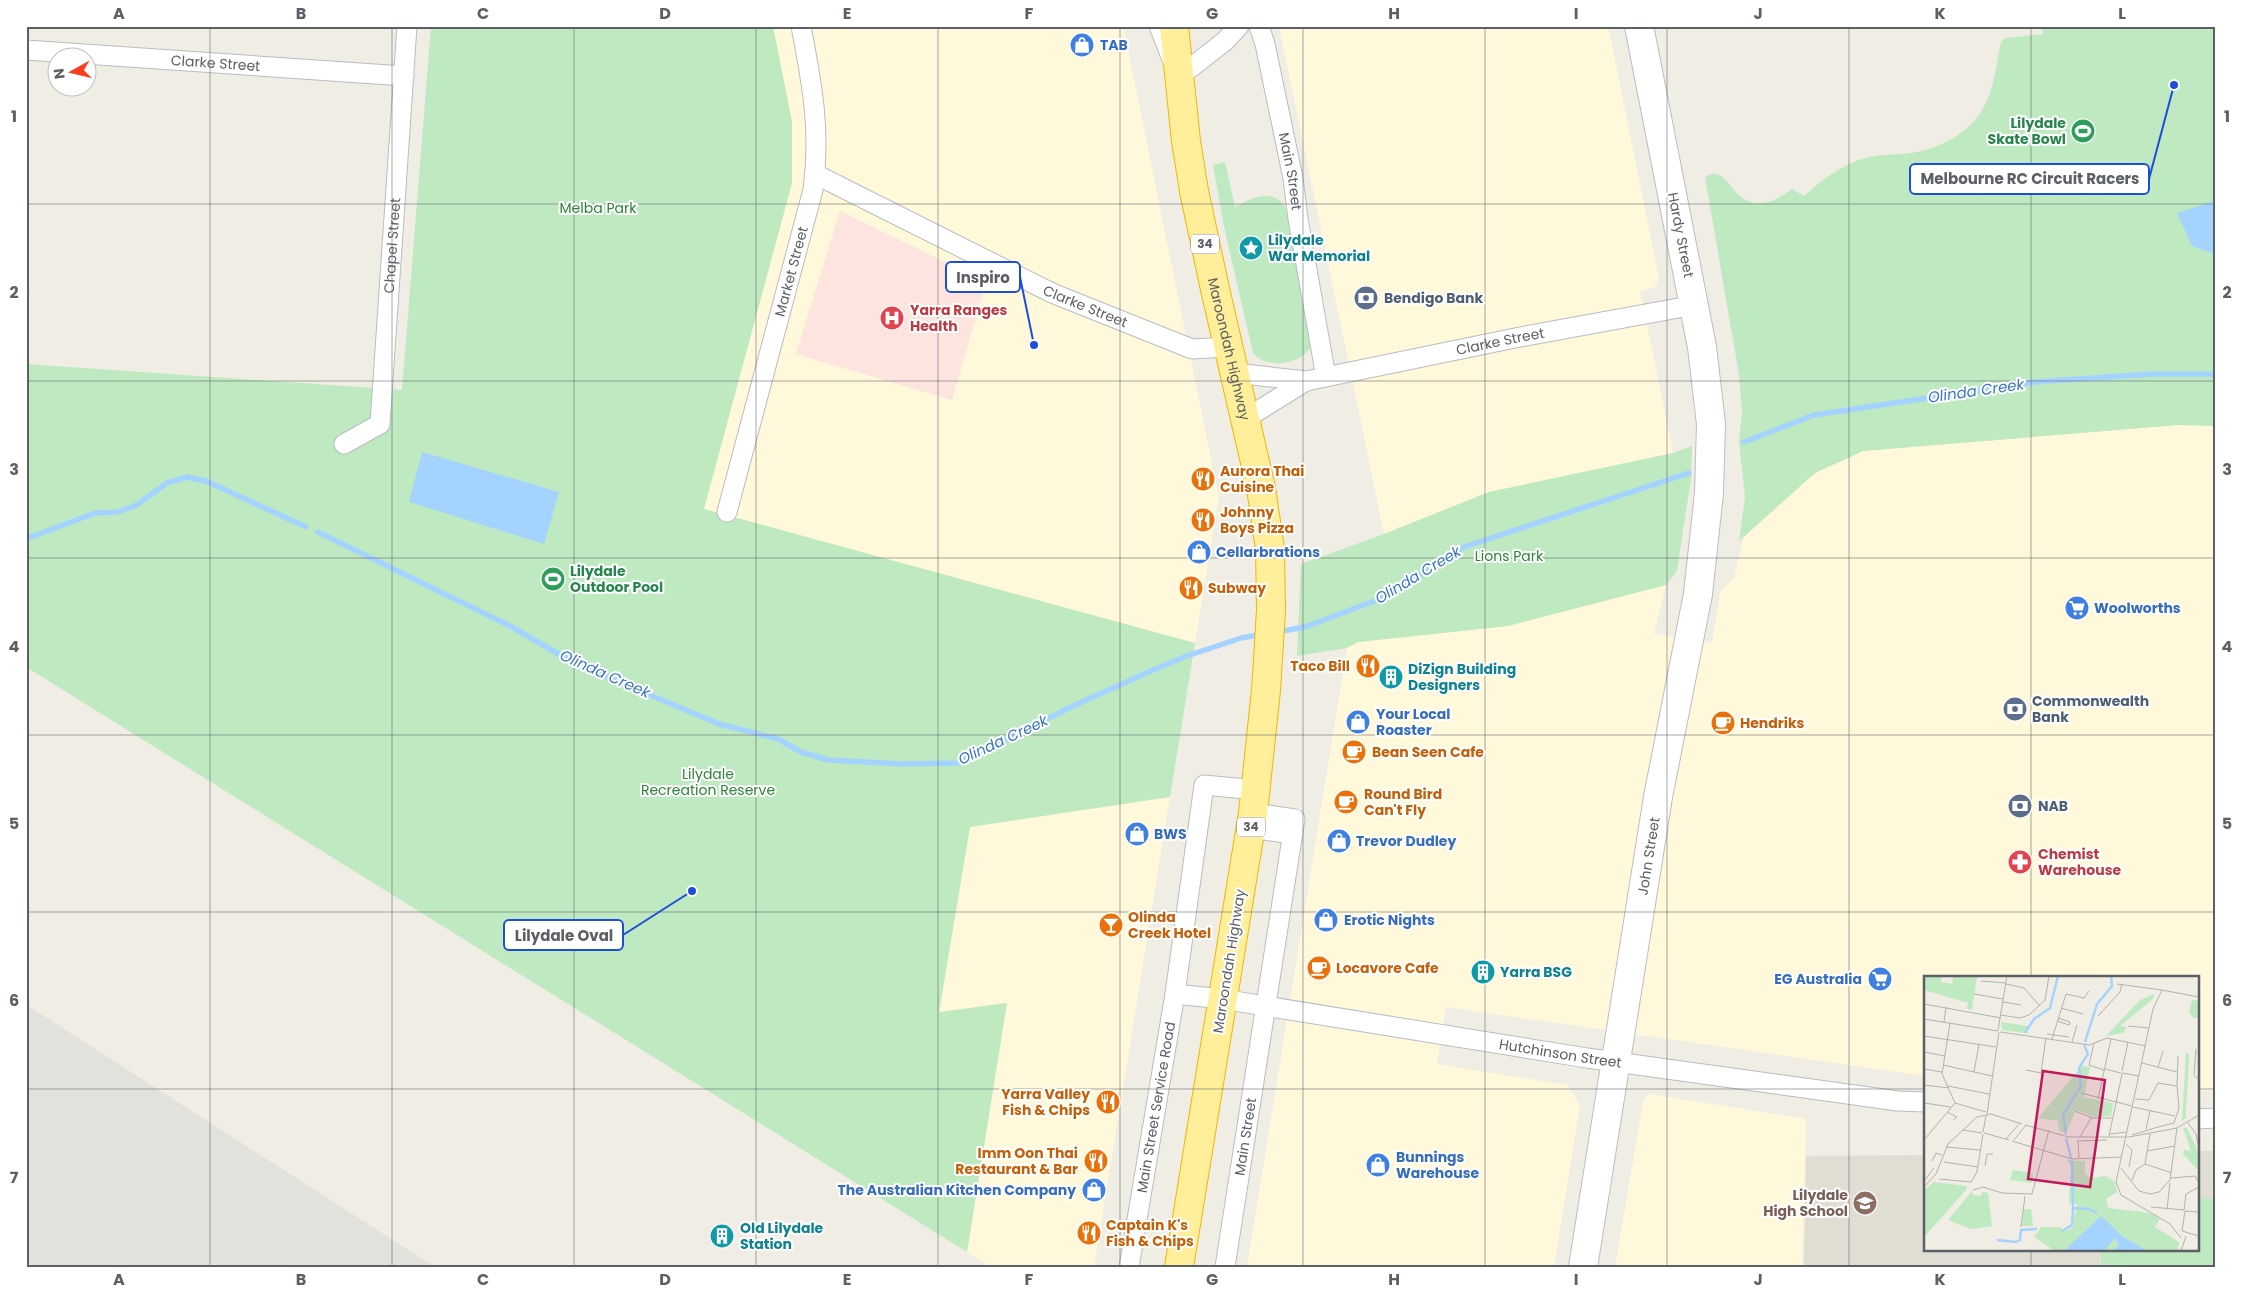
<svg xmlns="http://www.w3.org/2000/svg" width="2241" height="1293" viewBox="0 0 2241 1293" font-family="Poppins,sans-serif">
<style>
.commercial{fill:#fff8da}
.industrial{fill:#e3e1dc}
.education{fill:#e0ddd3}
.medical{fill:#fde4df}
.green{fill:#bee9c1}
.water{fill:#a5d3ff}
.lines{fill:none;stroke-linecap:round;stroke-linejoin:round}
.stream{stroke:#a5d3ff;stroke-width:5.5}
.minor-casing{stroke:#b9bcc1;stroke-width:21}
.secondary-casing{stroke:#babdc3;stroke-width:30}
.trunk-casing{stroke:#f4b500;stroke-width:30}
.minor{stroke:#fff;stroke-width:19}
.secondary{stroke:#fff;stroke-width:28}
.trunk{stroke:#ffef9b;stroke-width:28}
.grid{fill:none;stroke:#5c6066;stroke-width:1;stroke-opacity:0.55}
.labels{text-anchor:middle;stroke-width:4;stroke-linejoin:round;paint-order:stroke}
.shield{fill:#fff;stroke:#8d9094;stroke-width:1}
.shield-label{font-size:12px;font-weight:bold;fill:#5c6066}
.shop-label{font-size:14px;font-weight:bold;fill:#366cbe;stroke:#fff;text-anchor:start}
.street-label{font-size:14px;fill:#5c6066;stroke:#fff}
.leisure-label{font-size:14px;font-weight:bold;fill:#27864d;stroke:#fff;text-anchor:end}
.park-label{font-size:14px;fill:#2d8436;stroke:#fff}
.culture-label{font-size:14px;font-weight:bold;fill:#0d838f;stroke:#fff;text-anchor:start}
.service-label{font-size:14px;font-weight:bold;fill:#4e5e75;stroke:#fff;text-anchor:start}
.health-label{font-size:14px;font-weight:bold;fill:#be3a42;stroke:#fff;text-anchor:start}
.food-label{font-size:14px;font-weight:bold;fill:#c56008;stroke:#fff;text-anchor:start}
.education-label{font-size:14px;font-weight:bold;fill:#785e54;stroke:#fff;text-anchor:end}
.water-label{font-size:15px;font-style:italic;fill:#3a76c5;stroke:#fff}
.inset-river{fill:none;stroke:#a5d3ff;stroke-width:2.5}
.inset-road{fill:none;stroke:#b1b1ae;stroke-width:1}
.view{fill:#c2185b;fill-opacity:0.15;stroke:#c2185b;stroke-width:2.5}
.inset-edge{fill:none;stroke:#5c6066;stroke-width:2.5}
.leader{fill:none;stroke:#1d4ed8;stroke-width:2}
.callout-dot{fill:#1d4ed8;stroke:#fff;stroke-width:2}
.callout{fill:#fff;stroke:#1d4ed8;stroke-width:2}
.callout-label{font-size:15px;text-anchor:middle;font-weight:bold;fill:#5c6066}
.neatline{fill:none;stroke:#5c6066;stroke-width:2}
.grid-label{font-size:16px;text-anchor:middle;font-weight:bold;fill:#5c6066}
</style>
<rect width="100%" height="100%" fill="#f0eee4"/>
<path class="commercial" d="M773,26H1123L1219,498L1195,643L703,509L792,183V122Z
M1279,26H1608L1659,279L1654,288L1640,291L1673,453L1489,492L1384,534Z
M2178,425L2215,426V1091H2197V977H1925V1076L1446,1007L1437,1064L1567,1085L1580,1105L1554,1267H1247L1347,648L1358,642L1508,626L1666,585L1654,634L1712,643L1720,593L1734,577L1744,537L1815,473L1863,451Z
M1170,797L1094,1267H990L967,1252L1007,1003L939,1013L970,827Z
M1649,1094L1806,1119L1802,1267H1615L1643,1102Z"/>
<path class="industrial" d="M26,1004L47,1018L435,1267H26Z"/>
<path class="education" d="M2197,1151H2215V1267H1804L1806,1156L1925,1155V1249H2197Z"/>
<path class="medical" d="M840,211L986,282L952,400L796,354Z"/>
<path class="green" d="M431,26H773L792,122V183L704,509L1195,643L1170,797L970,827L939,1012L1007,1003L967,1252L26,667V364L402,390Z
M2042,26H2215V426L2178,425L1863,451L1815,473L1739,541L1745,497L1739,442L1742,410L1739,375L1705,177L1714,173C1724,176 1728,182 1734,190C1753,212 1773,203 1792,189L1804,196C1822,180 1841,165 1865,158C1879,154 1896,155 1911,153C1943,148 1976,130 1988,98C1995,81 1997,60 2001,42L2006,38L2043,34Z
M1225,162L1235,207C1258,194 1279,187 1290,218L1313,342C1306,364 1268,371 1253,353L1224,227L1213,165Z
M1692,446L1691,479L1677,571L1666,585L1508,626L1358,642L1347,648L1297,656L1301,564L1384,534L1489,492L1673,453Z
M2197,1198H2215V1267H2101V1249H2197Z"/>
<path class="water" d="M2215,201V254L2192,246L2177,213Z
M422,452L559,492L544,544L409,502Z"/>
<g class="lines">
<path class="stream" d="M1744,442L1814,415L2035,382L2153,374H2215
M318,532L510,626L576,664L719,724L778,739L801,752L828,760L903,764L959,763L1075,705L1153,670L1184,657L1241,638L1263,634
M26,539L95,513L117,512L135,506L167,483L187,477L206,481L306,527
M1277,632L1305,627L1385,597L1464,547L1689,473"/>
<defs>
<g id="minor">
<path d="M1159,26L1179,77L1225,41L1239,26"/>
<path id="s1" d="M1259,26L1265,44L1293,178L1298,219L1326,377"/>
<path id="s2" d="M26,50L404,76"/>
<path id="s3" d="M815,174L1052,293L1192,349L1228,347"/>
<path d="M1235,373L1306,381"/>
<path id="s4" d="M1245,419L1306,381L1520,337L1695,305"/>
<path id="s5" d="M344,444L380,424L407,26"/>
<path id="s6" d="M727,512L813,190C821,130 812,84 801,26"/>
<path d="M1250,828L1293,834"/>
<path id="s7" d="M1175,994L1222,999L1587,1058L1898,1101L1925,1102"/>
<path d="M2197,1119L2215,1118"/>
<path id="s8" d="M1129,1267L1175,994L1204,785L1256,790"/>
<path id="s9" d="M1225,1267L1295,819L1253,813"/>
</g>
<g id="secondary">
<path id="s10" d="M1583,1267L1658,797L1698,594L1709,493L1711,424L1702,347L1639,26"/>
</g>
<g id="trunk">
<path id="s11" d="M1174,26L1186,141L1194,191L1215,289L1261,488L1270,549L1271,610L1266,690L1253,813L1179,1267"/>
</g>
</defs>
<use href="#minor" class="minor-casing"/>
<use href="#secondary" class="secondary-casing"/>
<use href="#trunk" class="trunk-casing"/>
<use href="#minor" class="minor"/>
<use href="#secondary" class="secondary"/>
<use href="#trunk" class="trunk"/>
</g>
<path class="grid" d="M210,26V1267M392,26V1267M574,26V1267M756,26V1267M938,26V1267M1120,26V1267M1303,26V1267M1485,26V1267M1667,26V1267M1849,26V1267M2031,26V977M26,204H2215M26,381H2215M26,558H2215M26,735H2215M26,912H2215M26,1089H1925M2197,1089H2215M2031,1249V1267"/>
<defs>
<symbol id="shop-disc" viewBox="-11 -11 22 22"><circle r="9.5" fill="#3f7fe0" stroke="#fff"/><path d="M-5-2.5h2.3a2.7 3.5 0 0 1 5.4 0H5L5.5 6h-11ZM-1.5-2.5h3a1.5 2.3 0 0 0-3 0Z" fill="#fff"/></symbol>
<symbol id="stadium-disc" viewBox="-11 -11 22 22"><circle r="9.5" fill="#2e9e5b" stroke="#fff"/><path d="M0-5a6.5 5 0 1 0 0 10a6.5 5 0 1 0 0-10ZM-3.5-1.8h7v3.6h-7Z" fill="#fff"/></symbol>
<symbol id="sight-disc" viewBox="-11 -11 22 22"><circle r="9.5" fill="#0f9aa8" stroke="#fff"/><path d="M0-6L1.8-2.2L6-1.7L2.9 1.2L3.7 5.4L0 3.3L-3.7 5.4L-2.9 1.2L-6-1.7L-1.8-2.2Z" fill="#fff"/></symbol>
<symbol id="bank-disc" viewBox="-11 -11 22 22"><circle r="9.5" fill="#5c6f8a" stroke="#fff"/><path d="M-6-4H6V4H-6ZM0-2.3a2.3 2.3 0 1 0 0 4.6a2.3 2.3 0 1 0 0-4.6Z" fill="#fff"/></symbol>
<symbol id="hospital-disc" viewBox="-11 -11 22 22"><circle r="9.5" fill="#e0444e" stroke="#fff"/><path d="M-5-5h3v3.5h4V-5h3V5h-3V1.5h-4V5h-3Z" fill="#fff"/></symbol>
<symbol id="restaurant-disc" viewBox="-11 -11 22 22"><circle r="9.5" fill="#e8710a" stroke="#fff"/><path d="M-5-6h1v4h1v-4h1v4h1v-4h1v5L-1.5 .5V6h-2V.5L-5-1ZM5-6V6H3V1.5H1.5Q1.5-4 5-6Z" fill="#fff"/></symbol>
<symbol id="supermarket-disc" viewBox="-11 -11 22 22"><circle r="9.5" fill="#3f7fe0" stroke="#fff"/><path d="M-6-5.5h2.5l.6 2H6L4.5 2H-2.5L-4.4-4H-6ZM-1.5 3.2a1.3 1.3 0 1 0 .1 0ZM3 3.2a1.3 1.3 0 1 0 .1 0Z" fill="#fff"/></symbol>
<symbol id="building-disc" viewBox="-11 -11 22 22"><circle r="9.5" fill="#0f9aa8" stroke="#fff"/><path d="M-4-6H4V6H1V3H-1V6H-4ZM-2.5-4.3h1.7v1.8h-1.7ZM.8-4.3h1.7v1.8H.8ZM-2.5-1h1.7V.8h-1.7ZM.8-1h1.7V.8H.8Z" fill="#fff"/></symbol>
<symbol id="cafe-disc" viewBox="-11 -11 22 22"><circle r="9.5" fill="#e8710a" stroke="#fff"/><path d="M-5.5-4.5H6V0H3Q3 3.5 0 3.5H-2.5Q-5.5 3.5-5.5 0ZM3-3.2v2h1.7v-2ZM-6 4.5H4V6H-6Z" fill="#fff"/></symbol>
<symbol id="pharmacy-disc" viewBox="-11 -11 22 22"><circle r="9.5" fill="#e0444e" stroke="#fff"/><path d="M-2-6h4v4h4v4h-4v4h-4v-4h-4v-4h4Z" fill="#fff"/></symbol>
<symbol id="bar-disc" viewBox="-11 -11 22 22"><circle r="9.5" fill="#e8710a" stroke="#fff"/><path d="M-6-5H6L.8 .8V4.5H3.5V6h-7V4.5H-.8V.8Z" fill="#fff"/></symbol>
<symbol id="school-disc" viewBox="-11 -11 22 22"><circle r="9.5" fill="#8d6e63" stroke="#fff"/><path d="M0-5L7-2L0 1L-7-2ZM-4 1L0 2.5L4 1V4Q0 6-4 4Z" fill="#fff"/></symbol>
</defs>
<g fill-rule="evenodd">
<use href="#shop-disc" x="1068" y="31" width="28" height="28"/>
<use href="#stadium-disc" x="2069" y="117" width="28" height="28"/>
<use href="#sight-disc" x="1237" y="234" width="28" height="28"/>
<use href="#bank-disc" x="1352" y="284" width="28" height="28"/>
<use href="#hospital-disc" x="878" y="304" width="28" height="28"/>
<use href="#restaurant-disc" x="1189" y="465" width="28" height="28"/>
<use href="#restaurant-disc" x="1189" y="506" width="28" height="28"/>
<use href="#shop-disc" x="1185" y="538" width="28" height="28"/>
<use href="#stadium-disc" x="539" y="565" width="28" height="28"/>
<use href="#restaurant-disc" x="1177" y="574" width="28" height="28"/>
<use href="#supermarket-disc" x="2063" y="594" width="28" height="28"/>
<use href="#restaurant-disc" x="1354" y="652" width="28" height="28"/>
<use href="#building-disc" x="1377" y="663" width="28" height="28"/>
<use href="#bank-disc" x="2001" y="695" width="28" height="28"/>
<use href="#shop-disc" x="1344" y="708" width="28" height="28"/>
<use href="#cafe-disc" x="1709" y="709" width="28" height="28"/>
<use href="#cafe-disc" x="1340" y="738" width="28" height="28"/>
<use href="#cafe-disc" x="1332" y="788" width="28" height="28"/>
<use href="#bank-disc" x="2006" y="792" width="28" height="28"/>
<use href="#shop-disc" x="1123" y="820" width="28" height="28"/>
<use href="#shop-disc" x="1325" y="827" width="28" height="28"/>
<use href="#pharmacy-disc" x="2006" y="848" width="28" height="28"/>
<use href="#shop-disc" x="1312" y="906" width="28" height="28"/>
<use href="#bar-disc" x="1097" y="911" width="28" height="28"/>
<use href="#cafe-disc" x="1305" y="954" width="28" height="28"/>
<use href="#building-disc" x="1469" y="958" width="28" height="28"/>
<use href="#supermarket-disc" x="1866" y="965" width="28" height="28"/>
<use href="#restaurant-disc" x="1094" y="1088" width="28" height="28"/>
<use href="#restaurant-disc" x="1082" y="1147" width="28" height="28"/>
<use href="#shop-disc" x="1364" y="1151" width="28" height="28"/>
<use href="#shop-disc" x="1080" y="1176" width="28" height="28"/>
<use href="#school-disc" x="1851" y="1189" width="28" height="28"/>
<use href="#restaurant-disc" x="1075" y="1219" width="28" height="28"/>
<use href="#building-disc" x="708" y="1222" width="28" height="28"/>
</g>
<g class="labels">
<g class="shield">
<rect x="1191" y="234.5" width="28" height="19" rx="4"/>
<rect x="1237" y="817.5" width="28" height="19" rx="4"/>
</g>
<g class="shield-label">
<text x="1205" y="248">34</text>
<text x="1251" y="831">34</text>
</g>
<g class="shop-label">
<text x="1100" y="50">TAB</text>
<text x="1216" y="557">Cellarbrations</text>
<text x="2094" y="613">Woolworths</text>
<text x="1376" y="719">Your Local<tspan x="1376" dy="16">Roaster</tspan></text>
<text x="1154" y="839">BWS</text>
<text x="1356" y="846">Trevor Dudley</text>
<text x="1344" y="925">Erotic Nights</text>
<text x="1862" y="984" text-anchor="end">EG Australia</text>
<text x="1396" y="1162">Bunnings<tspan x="1396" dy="16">Warehouse</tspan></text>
<text x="1076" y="1195" text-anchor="end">The Australian Kitchen Company</text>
</g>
<g class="street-label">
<text dy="5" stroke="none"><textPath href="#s2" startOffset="190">Clarke Street</textPath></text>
<text dy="5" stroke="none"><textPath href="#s1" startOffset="149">Main Street</textPath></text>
<text transform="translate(1681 235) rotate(79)" y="5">Hardy Street</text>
<text dy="5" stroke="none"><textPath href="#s5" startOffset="220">Chapel Street</textPath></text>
<text dy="5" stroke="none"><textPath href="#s6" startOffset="249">Market Street</textPath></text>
<text dy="5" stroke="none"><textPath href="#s3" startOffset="301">Clarke Street</textPath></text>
<text dy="5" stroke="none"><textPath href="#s4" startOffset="270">Clarke Street</textPath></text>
<text dy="5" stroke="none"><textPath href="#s11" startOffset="328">Maroondah Highway</textPath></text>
<text dy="5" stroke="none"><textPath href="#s10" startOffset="416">John Street</textPath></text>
<text transform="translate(1229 961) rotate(-81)" y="5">Maroondah Highway</text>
<text dy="5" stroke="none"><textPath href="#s7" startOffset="390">Hutchinson Street</textPath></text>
<text dy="5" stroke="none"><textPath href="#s8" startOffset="162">Main Street Service Road</textPath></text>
<text dy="5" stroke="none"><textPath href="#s9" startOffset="132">Main Street</textPath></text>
</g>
<g class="leisure-label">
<text x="2066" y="128">Lilydale<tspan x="2066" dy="16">Skate Bowl</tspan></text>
<text x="570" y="576" text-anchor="start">Lilydale<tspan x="570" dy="16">Outdoor Pool</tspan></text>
</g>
<g class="park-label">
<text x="598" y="213">Melba Park</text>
<text x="1509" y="561">Lions Park</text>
<text x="708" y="779">Lilydale<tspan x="708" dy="16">Recreation Reserve</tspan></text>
</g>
<g class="culture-label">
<text x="1268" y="245">Lilydale<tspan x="1268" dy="16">War Memorial</tspan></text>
<text x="1408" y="674">DiZign Building<tspan x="1408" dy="16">Designers</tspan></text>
<text x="1500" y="977">Yarra BSG</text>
<text x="740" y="1233">Old Lilydale<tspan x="740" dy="16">Station</tspan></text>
</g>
<g class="service-label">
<text x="1384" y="303">Bendigo Bank</text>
<text x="2032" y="706">Commonwealth<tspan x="2032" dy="16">Bank</tspan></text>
<text x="2038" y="811">NAB</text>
</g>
<g class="health-label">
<text x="910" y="315">Yarra Ranges<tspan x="910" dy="16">Health</tspan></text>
<text x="2038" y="859">Chemist<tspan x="2038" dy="16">Warehouse</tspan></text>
</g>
<g class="food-label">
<text x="1220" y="476">Aurora Thai<tspan x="1220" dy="16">Cuisine</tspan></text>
<text x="1220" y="517">Johnny<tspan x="1220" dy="16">Boys Pizza</tspan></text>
<text x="1208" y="593">Subway</text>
<text x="1350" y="671" text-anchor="end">Taco Bill</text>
<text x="1740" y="728">Hendriks</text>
<text x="1372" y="757">Bean Seen Cafe</text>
<text x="1364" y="799">Round Bird<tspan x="1364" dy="16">Can't Fly</tspan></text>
<text x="1128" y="922">Olinda<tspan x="1128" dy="16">Creek Hotel</tspan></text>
<text x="1336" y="973">Locavore Cafe</text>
<text x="1090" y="1099" text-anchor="end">Yarra Valley<tspan x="1090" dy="16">Fish &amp; Chips</tspan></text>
<text x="1078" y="1158" text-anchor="end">Imm Oon Thai<tspan x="1078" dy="16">Restaurant &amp; Bar</tspan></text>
<text x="1106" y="1230">Captain K's<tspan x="1106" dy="16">Fish &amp; Chips</tspan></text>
</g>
<g class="education-label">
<text x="1848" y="1200">Lilydale<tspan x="1848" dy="16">High School</tspan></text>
</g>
<g class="water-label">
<text transform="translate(1976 391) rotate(-8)" y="5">Olinda Creek</text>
<text transform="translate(1418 575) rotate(-31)" y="5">Olinda Creek</text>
<text transform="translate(605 674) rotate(24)" y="5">Olinda Creek</text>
<text transform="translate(1003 740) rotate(-25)" y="5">Olinda Creek</text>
</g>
</g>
<g transform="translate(1924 976)">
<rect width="275" height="275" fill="#f0eee4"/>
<path d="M0,0H18L17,6L28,8L29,0H53L48,34L43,33L44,27L0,14ZM230,18L229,23L196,50L203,51L199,57L182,60L216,24ZM268,24L275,25V42H269L265,36ZM77,46L104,50L108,49L101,57L78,54ZM262,77L265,78V83L262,134V142L258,145ZM158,90L166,91L160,121L189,127L187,140L170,141L152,134L142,157L135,155L134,145L114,142ZM259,152H263L274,175L275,195L259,178L260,174L267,175ZM143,184L161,185V197L166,202L182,200L191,206L193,216L182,223L184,232L226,237L236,243L231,251L255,266L254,275H131L110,261L117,251H136L141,255L148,252L153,228L145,227L147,190ZM89,194L109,197L108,207L86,204ZM10,206L43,210L42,214L0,261V214ZM48,215L49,219L57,220L58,216L64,217L68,250L47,253L24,244ZM100,233H107L109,250H98Z" fill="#bee9c1"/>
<path d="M177,240L198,260L223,275H188L195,269L191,262L180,275H140Z" fill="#a5d3ff"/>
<path class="inset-river" d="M101,57L110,43L126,32L134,0M161,66L173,28L188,10L187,0M154,115L157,110L155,92L164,78L160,69M142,158L139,139L153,116M142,162L147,182M148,185L149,232L165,233L173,237M138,255L148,249L149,232M73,264L92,266L96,264L97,254L113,253"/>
<path class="inset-road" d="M57,5L82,7M82,8L100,12L116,30M193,8L238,14M50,18L79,23M79,26L97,29M0,28L77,42M137,32L159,38M178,36L174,40L196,16L198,8M77,39L96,42L105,39L121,24L125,0M0,43L74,55M133,45L145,49L146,46L134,42M20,46L22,31M26,47L18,98L31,127M204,50L225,52M74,54L83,0M76,56L166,69L175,65M123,58L145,61M0,60L72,71M128,63L142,18L160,22L165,15M148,66L153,49M173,66L183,62L222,70M170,67L165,89L180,94M272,73L270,99L275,104M0,76L21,80M218,87L253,96M19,89L68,100M234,91L239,75M0,93L18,96M181,93L197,97M102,94L117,97L122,61M198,95L204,66M50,96L55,68M198,97L215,100M0,109L25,112M24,110L65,118M157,117L208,130M174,123L187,63M211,123L225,124L234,107L253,110L254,80M0,127L27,131M31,127L62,136M209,131L251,140M151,135L168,142H188M23,136L33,141L29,144M63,138L75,56M264,147L272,158L275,173M101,149L145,161H205L253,152L275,139M234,151L250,147L255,132L253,110M222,153L226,135M39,154L58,157M59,156L62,140M60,157L85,164M185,158L203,156M208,159L234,151M185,160L198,98M156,161L167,142M82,163L96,147M0,164L31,127M90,164L102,149M154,164L155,182M88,165L148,183L198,181M154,165L183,164M202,168L208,174L205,191M22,171L56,174M223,175L251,170M8,185L12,177L18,179M20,186L54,191M221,188L226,158M61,190L63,178H69M197,192L215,215L226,218L235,216L246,204L253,152M247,202L271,200L275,207M15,203L47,206L53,196L59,158M208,204L212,194L221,188L248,197M0,205L10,192M0,211L12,198L24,168L53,141L67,138L98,148M49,214L59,211L78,217L108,218L125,154M227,231L260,234M243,233L246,207M260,234L262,218L275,211M97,251L101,220M258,255L261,235L275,236M258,255L275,260M257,262L246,248L197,219L192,206L229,33L238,14L275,21M257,275L262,260"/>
<path class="view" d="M119,95L181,104L166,211L104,203Z"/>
<rect width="275" height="275" class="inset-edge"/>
</g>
<path class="leader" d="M2174 85L2149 179M1034 345L1020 277M692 891L623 935"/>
<g class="callout-dot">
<circle cx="2174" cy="85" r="5"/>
<circle cx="1034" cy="345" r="5"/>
<circle cx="692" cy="891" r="5"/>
</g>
<g class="callout">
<rect x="1910" y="164" width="239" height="30" rx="5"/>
<rect x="946" y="262" width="74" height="30" rx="5"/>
<rect x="504" y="920" width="119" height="30" rx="5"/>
</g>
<g class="callout-label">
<text x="2030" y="184">Melbourne RC Circuit Racers</text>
<text x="983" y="283">Inspiro</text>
<text x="564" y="941">Lilydale Oval</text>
</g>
<rect width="2241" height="1293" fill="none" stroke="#ffffff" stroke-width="55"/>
<g transform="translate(72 72) rotate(262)"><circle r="24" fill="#ffffff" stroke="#bebfc2"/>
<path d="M0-4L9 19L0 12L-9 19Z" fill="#f83e22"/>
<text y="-8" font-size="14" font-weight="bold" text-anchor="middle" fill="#5c6066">N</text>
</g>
<rect x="28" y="28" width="2186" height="1238" class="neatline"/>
<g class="grid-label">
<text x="119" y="19">A</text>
<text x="301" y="19">B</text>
<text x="483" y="19">C</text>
<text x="665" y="19">D</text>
<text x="847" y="19">E</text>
<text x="1029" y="19">F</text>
<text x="1212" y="19">G</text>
<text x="1394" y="19">H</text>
<text x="1576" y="19">I</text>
<text x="1758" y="19">J</text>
<text x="1940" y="19">K</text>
<text x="2122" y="19">L</text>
<text x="14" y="122">1</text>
<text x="2227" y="122">1</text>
<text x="14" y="298">2</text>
<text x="2227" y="298">2</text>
<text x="14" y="475">3</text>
<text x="2227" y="475">3</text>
<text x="14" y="652">4</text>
<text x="2227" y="652">4</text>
<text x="14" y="829">5</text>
<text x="2227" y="829">5</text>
<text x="14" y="1006">6</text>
<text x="2227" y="1006">6</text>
<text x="14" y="1183">7</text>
<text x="2227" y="1183">7</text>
<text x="119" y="1285">A</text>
<text x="301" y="1285">B</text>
<text x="483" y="1285">C</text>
<text x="665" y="1285">D</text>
<text x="847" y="1285">E</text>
<text x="1029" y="1285">F</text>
<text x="1212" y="1285">G</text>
<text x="1394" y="1285">H</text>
<text x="1576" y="1285">I</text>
<text x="1758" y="1285">J</text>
<text x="1940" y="1285">K</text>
<text x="2122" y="1285">L</text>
</g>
</svg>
